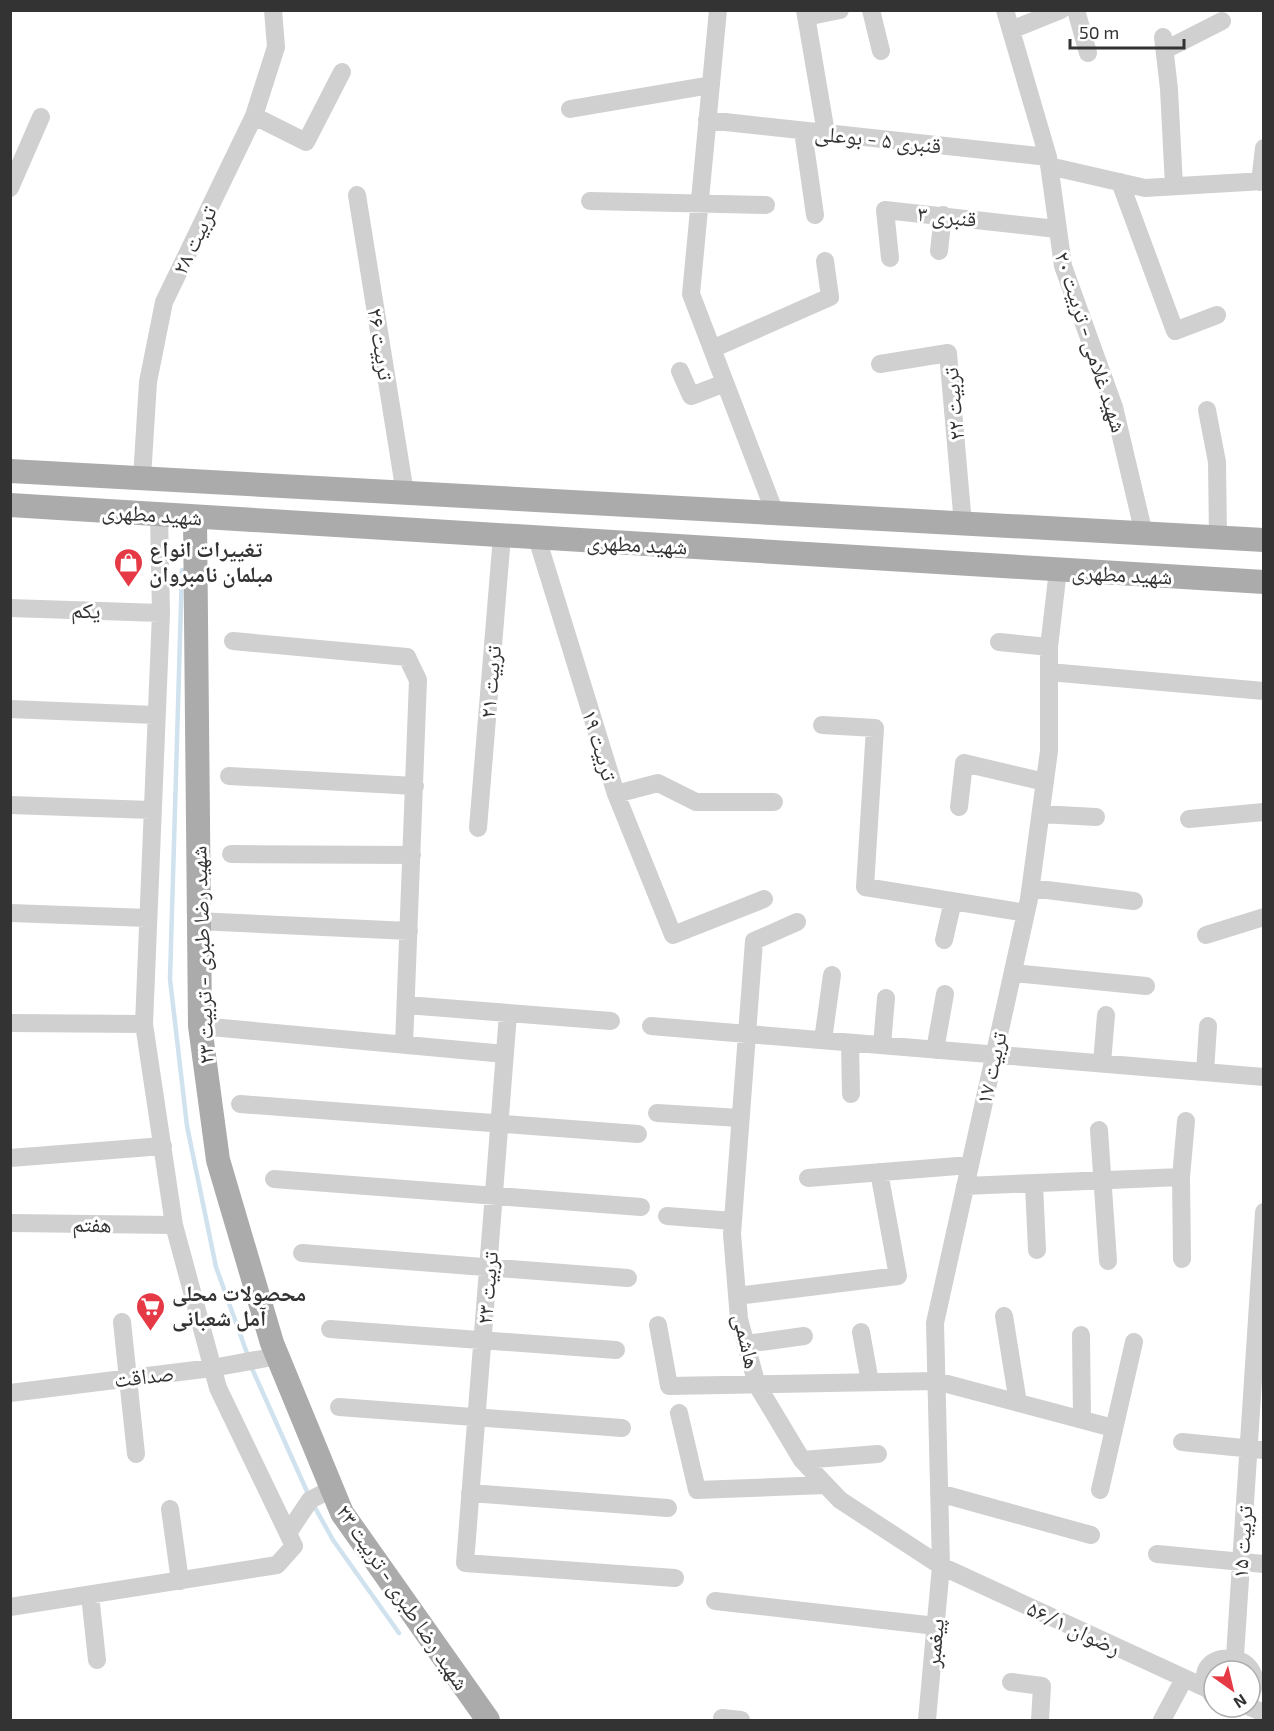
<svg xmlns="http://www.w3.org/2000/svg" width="1274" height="1731" viewBox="0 0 1274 1731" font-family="'Exo 2','Noto Naskh Arabic',sans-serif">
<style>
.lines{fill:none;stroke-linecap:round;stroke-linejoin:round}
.stream{stroke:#cfe2ee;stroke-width:4.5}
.minor{stroke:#d0d0d0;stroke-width:18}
.major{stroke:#ababab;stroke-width:24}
.labels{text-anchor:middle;stroke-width:6;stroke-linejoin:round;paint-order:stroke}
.street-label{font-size:22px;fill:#333;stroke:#fff}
.poi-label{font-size:22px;font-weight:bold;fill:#333;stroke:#fff;text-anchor:start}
</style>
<rect width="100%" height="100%" fill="#fff"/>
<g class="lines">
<path class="stream" d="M182,570L170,979L187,1126L216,1267L248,1356
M250,1364L309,1496
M313,1504L333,1540L399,1633"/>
<path class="minor" d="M718,10L691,294L775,513
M805,10L826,133
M871,10L881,51
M1005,10L1048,157L1063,266L1114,407L1144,534
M1076,10L1088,53
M806,17L840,10
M1011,30L1061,10
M1163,37L1169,89L1174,186
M1165,50L1222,21
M570,109L711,85
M254,116L306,142L342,72
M707,120L1048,157
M803,131L815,215
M1049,166L1145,188L1264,181
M1120,182L1175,331L1217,315
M1260,182L1264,148
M10,188L41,117
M357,195L405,493
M590,201L766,205
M939,251L943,215
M890,258L885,210L1057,229
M712,349L830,297L825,261
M880,364L948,353L963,524
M680,371L691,396L725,383
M1207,410L1217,462L1218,538
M142,478L148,382L164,302L254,116L276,47L273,10
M537,538L616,794L658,783L696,802H774
M10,608L161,613
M233,641L407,657L418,680L404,1045
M999,642L1049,647
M1049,672L1264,691
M10,709L155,715
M822,725L875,728L865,887L1026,913
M229,776L415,786
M616,794L673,935L764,899
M10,805L151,810
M959,807L964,763L1045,782
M1041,814L1096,817
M1189,819L1264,812
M478,828L502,536
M231,854L412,855
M1031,888L1134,901
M10,913L148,918
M197,921L409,931
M797,922L754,941L732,1234L739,1319L757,1385L802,1460L840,1500L941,1566L1208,1689
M1206,935L1264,917
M944,940L953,901
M1013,973L1146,986
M406,1005L611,1021
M508,1014L465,1563L675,1578
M10,1023L144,1024
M200,1026L505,1054
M651,1026L1264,1077
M823,1040L832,975
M850,1043L851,1094
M882,1045L886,998
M935,1050L945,994
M1102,1063L1106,1015
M1205,1072L1208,1026
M240,1104L638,1134
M657,1113L740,1118
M1099,1130L1108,1261
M10,1158L163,1146
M808,1178L970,1165
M274,1179L641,1207
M1034,1185L1037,1250
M965,1186L1181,1177
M667,1216L733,1221
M10,1223L174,1225
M302,1253L628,1278
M1182,1259L1181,1177L1186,1121
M737,1296L898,1276L879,1172
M1004,1316L1018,1403
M122,1322L136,1454
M658,1325L669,1386L936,1381L1113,1428
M330,1329L616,1350
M861,1332L870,1382
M1081,1335L1082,1419
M746,1344L804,1336
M10,1393L212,1368L278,1356
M339,1407L622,1428
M679,1413L697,1490L825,1485
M1182,1442L1264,1450
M802,1460L878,1454
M1100,1490L1134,1342
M470,1493L668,1508
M939,1493L1091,1535
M170,1509L180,1581
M288,1533L310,1500L332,1489
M1157,1554L1264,1564
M90,1595L97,1660
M715,1601L936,1626
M10,1607L277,1565L294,1546L218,1388L174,1225L144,1024L161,613L159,515
M1235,1656L1264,1212
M1011,1682L1042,1686L1040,1720
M1213,1696C1178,1646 1274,1646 1250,1696
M1250,1707L1264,1713
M722,1718L741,1720
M927,1720L941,1566L935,1323L1029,899L1049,751V647L1058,570
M1162,1720L1184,1679"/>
<path class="major" d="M10,471L1264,540
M10,505L1264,582
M195,517L200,1026L218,1160L272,1343L342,1513L488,1720"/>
</g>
<defs>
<symbol id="shop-pin" viewBox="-11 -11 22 30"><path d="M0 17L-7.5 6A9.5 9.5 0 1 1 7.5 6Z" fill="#e63946" stroke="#fff"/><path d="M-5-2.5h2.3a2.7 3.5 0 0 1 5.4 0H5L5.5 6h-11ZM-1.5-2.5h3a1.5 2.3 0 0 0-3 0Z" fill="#fff"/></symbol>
<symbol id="supermarket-pin" viewBox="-11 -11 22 30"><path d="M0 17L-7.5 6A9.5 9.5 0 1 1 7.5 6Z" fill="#e63946" stroke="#fff"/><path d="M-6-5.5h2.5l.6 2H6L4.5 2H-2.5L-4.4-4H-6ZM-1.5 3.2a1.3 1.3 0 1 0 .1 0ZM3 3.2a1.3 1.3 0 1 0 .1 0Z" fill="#fff"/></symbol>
</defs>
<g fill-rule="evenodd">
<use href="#shop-pin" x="112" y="546" width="33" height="45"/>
<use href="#supermarket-pin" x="134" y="1290" width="33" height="45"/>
</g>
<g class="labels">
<g class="street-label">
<text transform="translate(878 139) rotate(6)" y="8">قنبری ۵ - بوعلی</text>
<text transform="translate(947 216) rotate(6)" y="8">قنبری ۳</text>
<text transform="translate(194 240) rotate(-64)" y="8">تربیت ۲۸</text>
<text transform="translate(1091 342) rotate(72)" y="8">شهید غلامی - تربیت ۲۰</text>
<text transform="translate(381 344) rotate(81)" y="8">تربیت ۲۶</text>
<text transform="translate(953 404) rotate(-95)" y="8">تربیت ۲۲</text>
<text transform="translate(152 514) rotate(4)" y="8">شهید مطهری</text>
<text transform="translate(637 544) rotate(3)" y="8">شهید مطهری</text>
<text transform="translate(1122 574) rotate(3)" y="8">شهید مطهری</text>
<text transform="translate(86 610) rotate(2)" y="8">یکم</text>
<text transform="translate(490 682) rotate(-85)" y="8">تربیت ۲۱</text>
<text transform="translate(600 745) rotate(73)" y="8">تربیت ۱۹</text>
<text transform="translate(202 955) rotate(-92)" y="8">شهید رضا طبری - تربیت ۲۳</text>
<text transform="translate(991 1068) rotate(-77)" y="8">تربیت ۱۷</text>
<text transform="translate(92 1224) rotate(1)" y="8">هفتم</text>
<text transform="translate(487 1288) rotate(-85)" y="8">تربیت ۲۳</text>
<text transform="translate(747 1341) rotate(77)" y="8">هاشمی</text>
<text transform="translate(144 1376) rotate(-7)" y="8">صداقت</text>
<text transform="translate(1242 1542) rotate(-86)" y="8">تربیت ۱۵</text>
<text transform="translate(403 1597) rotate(56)" y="8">شهید رضا طبری - تربیت ۲۳</text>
<text transform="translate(1074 1628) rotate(25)" y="8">رضوان ۵۶/۱</text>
<text transform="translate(934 1643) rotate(-85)" y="8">پیغمبر</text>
</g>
<g class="poi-label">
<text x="149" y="557">تغییرات انواع<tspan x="149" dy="25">مبلمان نامبروان</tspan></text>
<text x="172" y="1301">محصولات محلی<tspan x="172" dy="25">آمل شعبانی</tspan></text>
</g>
</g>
<rect width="1274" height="1731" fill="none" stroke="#333333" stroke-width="24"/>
<g transform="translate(1232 1689) rotate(146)"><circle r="28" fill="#ffffff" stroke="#adadad" stroke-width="1.5"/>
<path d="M0-4.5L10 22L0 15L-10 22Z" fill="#e63946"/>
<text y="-9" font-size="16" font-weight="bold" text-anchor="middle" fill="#333333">N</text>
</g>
<path d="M1070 39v9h114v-9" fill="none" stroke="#333333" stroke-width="3"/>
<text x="1079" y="39" font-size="18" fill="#333333" stroke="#ffffff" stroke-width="4.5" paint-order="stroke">50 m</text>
</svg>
